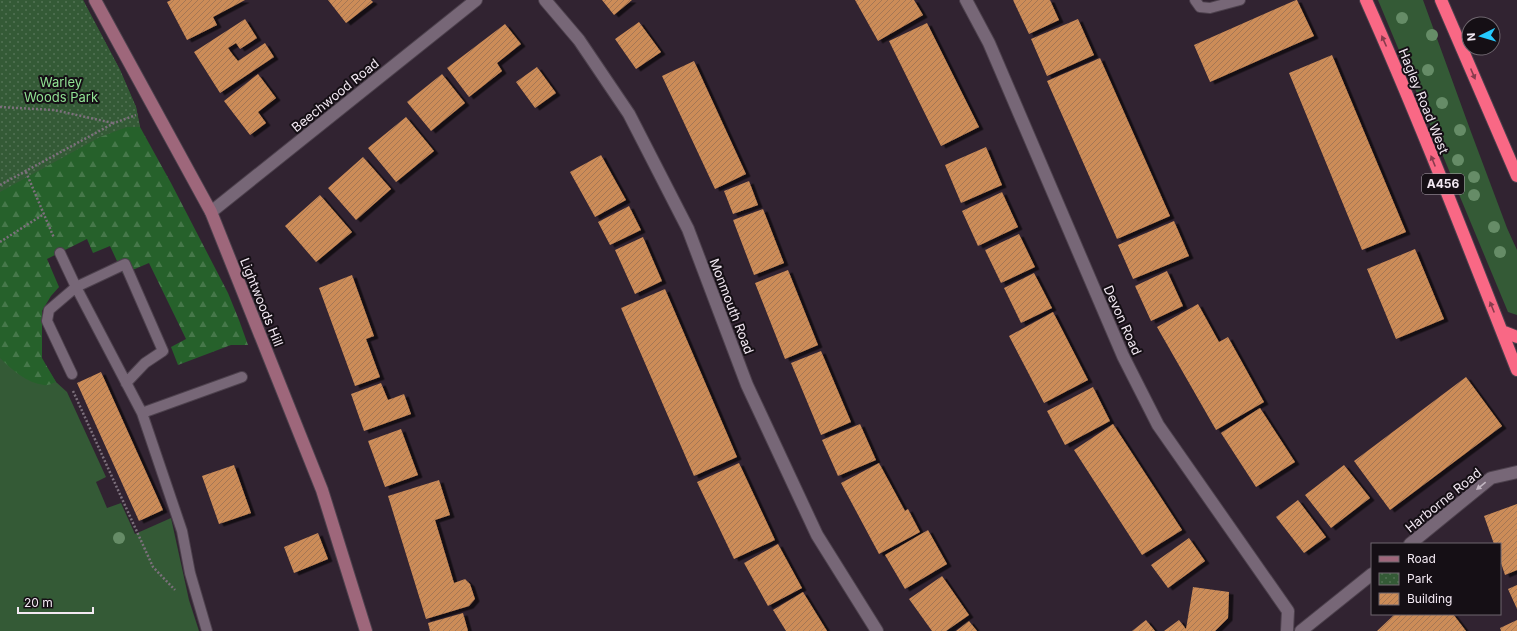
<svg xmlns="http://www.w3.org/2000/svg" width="1517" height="631" viewBox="0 0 1517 631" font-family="Inter,sans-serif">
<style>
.grass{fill:#345a36}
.forest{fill:url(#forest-firs)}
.park{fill:url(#park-dots)}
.building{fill:url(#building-hatch);filter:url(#shadow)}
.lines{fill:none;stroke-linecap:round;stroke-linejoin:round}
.lane-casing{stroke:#4d414d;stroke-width:12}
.street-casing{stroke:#4d414d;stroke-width:14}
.secondary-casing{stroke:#4d414d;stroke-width:14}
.highway-casing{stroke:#4d414d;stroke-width:14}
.path{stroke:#7c707c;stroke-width:2.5;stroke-dasharray:2 2;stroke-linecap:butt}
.lane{stroke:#776777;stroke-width:10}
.street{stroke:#776777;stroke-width:12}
.secondary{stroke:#9e677b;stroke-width:12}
.highway{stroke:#f96885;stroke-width:12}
.tree{fill:#668c67}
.oneway{fill:#873c4d}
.oneway2{fill:#c1b5c1}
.labels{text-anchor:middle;stroke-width:4;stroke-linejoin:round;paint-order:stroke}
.shield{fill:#150f15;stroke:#b0a8b0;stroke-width:1}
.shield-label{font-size:12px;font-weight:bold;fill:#f3e9f3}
.park-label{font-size:13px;fill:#91e294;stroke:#150f15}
.street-label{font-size:13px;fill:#f3e9f3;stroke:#150f15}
</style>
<defs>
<pattern id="forest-firs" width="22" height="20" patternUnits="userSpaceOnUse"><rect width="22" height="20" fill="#26612b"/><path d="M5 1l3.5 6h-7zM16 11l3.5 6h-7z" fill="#46784a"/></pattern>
<pattern id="park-dots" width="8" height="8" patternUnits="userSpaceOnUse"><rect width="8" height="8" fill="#345a36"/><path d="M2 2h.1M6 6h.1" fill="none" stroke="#527254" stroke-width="1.8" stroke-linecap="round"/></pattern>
<pattern id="building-hatch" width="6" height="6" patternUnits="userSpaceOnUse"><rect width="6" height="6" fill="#cc8c58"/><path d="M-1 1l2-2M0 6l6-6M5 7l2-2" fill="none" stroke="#a57754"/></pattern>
<filter id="shadow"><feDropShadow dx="4.5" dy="2.5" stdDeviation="0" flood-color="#0009"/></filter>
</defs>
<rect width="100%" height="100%" fill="#312331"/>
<path class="grass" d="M1378,0H1423L1471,132L1507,228L1517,250V315L1508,312Z
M0,294L56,382L67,392L106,477L96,482L107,508L121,503L135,534L171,518L189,600L199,631H0Z"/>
<path class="forest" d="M0,0H83L120,70L136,107L140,127L171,183L228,293L239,320L248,345H231L178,365L171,347L186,339L149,263L123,274L110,246L93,253L87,239L47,259L59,287L51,296L42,311V358L56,382C53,383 48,386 44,385C27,383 12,370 0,358Z"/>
<path class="park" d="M0,0H83L120,70L136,107L140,127H127L100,137L0,192Z"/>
<path class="building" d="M171,0H245L213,17L217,25L187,40L167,2Z
M328,0H371L373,2L346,23Z
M602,0H632L614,15Z
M855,0H914L923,15L878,41Z
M1013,0H1050L1059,20L1029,34Z
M1296,0H1297L1314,36L1210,82L1194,45Z
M245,19L257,38L240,49L236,43L228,48L233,55L238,61L265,43L274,57L220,93L194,52Z
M1078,19L1094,55L1047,76L1031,39Z
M639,22L661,52L636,69L615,39Z
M927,23L979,127L941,146L889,41Z
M505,24L521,44L497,63L502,71L469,97L447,68Z
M1332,55L1406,232L1362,250L1289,73Z
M1100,58L1170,216L1117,239L1047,81Z
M694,61L746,174L715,189L662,76Z
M537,67L556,93L535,108L516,82Z
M258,74L276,98L258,112L266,123L250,135L224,101Z
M442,74L465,103L431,131L407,102Z
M406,117L434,151L396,182L368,148Z
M986,147L1002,185L961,203L945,165Z
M601,155L626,200L595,217L570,172Z
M363,157L391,189L356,220L328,188Z
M749,181L758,205L733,214L724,191Z
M1002,192L1018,227L978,246L962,211Z
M320,195L352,232L316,262L285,226Z
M629,206L641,230L610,245L598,222Z
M763,209L784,263L754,275L733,220Z
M1174,221L1189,256L1133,279L1118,245Z
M1019,234L1035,267L1001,283L985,250Z
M643,237L662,281L635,294L615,250Z
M1415,249L1444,319L1396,339L1367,269Z
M788,270L818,345L785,359L755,283Z
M1167,271L1183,306L1151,321L1135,286Z
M1034,273L1052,308L1021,323L1004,288Z
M352,275L374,336L366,339L380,377L355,386L319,288Z
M665,289L737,457L694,476L621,308Z
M1198,304L1219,342L1228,337L1264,402L1216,430L1157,327Z
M1053,312L1088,380L1044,403L1009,336Z
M821,351L851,422L821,435L791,363Z
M101,372L163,510L139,521L77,383Z
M1466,377L1502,426L1390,510L1354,461Z
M381,383L388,400L404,394L411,414L364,431L351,394Z
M1093,387L1110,421L1065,445L1047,411Z
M1260,408L1295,462L1256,487L1221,433Z
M860,424L876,460L838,476L822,440Z
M1113,424L1182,530L1142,555L1074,450Z
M401,429L418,475L385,487L368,441Z
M739,463L775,540L734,559L697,482Z
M879,463L905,511L908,509L920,532L879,554L841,483Z
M234,465L251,513L219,524L202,476Z
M1344,465L1370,498L1331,528L1305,495Z
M439,480L450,515L435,520L454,583L465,579L470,584L475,599L469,606L426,619L388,496Z
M1298,500L1326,537L1304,553L1276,517Z
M1517,504V570L1505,575L1500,560V544H1494L1484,516Z
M928,530L947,564L905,589L885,555Z
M318,533L328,559L294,573L284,547Z
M1189,538L1205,561L1168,588L1151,565Z
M778,544L802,588L768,606L744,563Z
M942,576L969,615L946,631H932L909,599Z
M1517,585V609L1508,589Z
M1193,587L1229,592L1228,618L1215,631H1164L1179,620L1186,629Z
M803,592L827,631H786L773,610Z
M463,613L468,631H430L428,623Z
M1395,614H1453L1466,631H1377Z
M1146,620L1155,631H1132Z
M1517,620V631H1501L1500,628Z
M969,621L977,631H956Z"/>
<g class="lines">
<defs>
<path id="lane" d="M1195,0L1200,7L1210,8L1240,0
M60,253L76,287L49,310L47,321L72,374
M126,383L145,363L163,351L125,264L76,287L142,413L242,377
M142,413L182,531L190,573L207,631"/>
<path id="street" d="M545,0L579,40L629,114L688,229L747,385L817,535L877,631
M966,0L989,43L1123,356L1158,425L1288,611L1287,631
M211,212L476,0
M1410,544L1491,478L1517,472
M1301,631L1372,574"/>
<path id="secondary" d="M95,0L211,212L322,490L366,631"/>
<path id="highway" d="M1366,0C1420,121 1468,246 1517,370
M1441,0L1517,176
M1502,331L1517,337"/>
</defs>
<use href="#lane" class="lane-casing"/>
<use href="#street" class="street-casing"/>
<use href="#secondary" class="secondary-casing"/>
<use href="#highway" class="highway-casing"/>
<path class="path" d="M0,107L54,110L113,123
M26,172L54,238
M0,185L114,123L136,115
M0,242L44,214
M73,391L153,567L175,590"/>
<use href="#lane" class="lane"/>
<use href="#street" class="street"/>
<use href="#secondary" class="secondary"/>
<use href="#highway" class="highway"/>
</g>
<g class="tree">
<circle cx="1402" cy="18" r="6"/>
<circle cx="1432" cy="35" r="6"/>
<circle cx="1428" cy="70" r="6"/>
<circle cx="1442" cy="103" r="6"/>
<circle cx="1460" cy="130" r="6"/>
<circle cx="1458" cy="160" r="6"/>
<circle cx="1474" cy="177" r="6"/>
<circle cx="1474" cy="195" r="6"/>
<circle cx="1494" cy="227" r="6"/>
<circle cx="1500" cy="252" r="6"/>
<circle cx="119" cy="538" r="6"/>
</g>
<defs><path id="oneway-solid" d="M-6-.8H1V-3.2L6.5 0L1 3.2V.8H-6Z"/></defs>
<g class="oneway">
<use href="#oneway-solid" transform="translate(1384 41) rotate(-114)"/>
<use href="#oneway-solid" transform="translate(1473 74) rotate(67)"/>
<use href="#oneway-solid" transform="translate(1433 161) rotate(-112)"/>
<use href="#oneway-solid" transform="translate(1492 307) rotate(-112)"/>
</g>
<use class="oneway2" href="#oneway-solid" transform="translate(1481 486) rotate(141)"/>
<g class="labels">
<rect class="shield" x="1422" y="174" width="42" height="20" rx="3"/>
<g class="shield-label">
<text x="1443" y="188">A456</text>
</g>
<g class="park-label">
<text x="61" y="87">Warley<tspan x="61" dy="15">Woods Park</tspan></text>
</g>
<g class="street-label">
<text transform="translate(335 95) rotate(-39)" y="5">Beechwood Road</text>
<text transform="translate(1424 101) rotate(68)" y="5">Hagley Road West</text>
<text transform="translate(262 302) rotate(68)" y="5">Lightwoods Hill</text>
<text transform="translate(732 306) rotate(69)" y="5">Monmouth Road</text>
<text transform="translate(1123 320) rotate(66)" y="5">Devon Road</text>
<text transform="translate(1443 500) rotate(-39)" y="5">Harborne Road</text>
</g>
</g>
<rect x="1371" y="543" width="130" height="72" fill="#150f15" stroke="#6e666e"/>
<rect x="1379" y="556" width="20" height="6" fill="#9e677b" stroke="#6e666e"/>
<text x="1407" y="563" font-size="12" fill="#f3e9f3">Road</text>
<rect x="1379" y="573" width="20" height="12" fill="url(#park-dots)" stroke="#6e666e"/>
<text x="1407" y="583" font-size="12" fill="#f3e9f3">Park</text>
<rect x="1379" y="593" width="20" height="12" fill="url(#building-hatch)" stroke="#6e666e"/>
<text x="1407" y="603" font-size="12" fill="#f3e9f3">Building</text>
<g transform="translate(1481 36) rotate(265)"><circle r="19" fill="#150f15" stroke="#6e666e"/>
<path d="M0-3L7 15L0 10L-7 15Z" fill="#25c9fe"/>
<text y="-6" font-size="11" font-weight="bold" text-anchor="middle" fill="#f3e9f3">N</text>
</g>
<path d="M18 607v6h75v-6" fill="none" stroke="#f3e9f3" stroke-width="2"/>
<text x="24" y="607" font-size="12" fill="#f3e9f3" stroke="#150f15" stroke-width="3" paint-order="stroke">20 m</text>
</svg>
